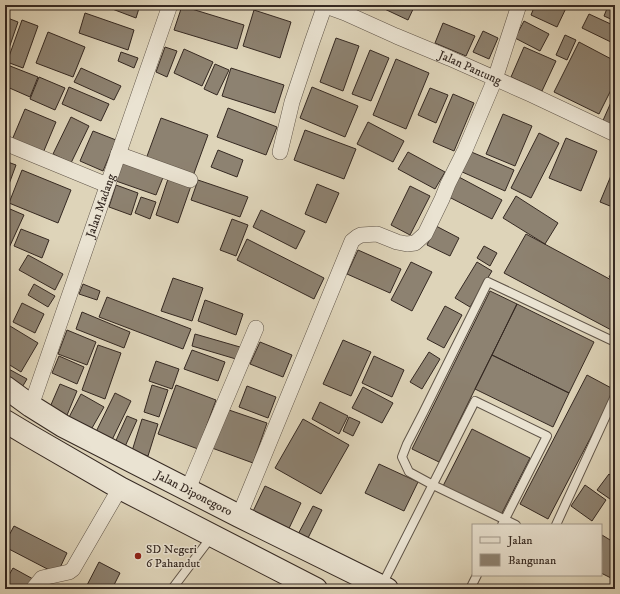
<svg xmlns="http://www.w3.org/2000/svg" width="620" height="594" viewBox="0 0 620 594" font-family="'IM FELL DW Pica',serif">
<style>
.building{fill:#8d8271;stroke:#352922}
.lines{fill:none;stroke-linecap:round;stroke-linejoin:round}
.lane-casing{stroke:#5f5448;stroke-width:10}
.street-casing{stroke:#5f5448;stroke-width:16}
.secondary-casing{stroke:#352922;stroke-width:24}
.lane{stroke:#eae3d2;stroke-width:8}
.street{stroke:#eae3d2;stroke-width:15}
.secondary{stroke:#eae3d2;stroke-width:22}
.poi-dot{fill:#8f2418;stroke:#eae3d2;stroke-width:1.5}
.labels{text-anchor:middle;stroke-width:3;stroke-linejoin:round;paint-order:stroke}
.street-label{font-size:12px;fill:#352922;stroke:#eae3d2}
.poi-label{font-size:12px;fill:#352922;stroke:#eae3d2;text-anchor:start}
</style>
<rect width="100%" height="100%" fill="#ded4b9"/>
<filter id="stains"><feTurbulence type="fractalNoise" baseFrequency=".005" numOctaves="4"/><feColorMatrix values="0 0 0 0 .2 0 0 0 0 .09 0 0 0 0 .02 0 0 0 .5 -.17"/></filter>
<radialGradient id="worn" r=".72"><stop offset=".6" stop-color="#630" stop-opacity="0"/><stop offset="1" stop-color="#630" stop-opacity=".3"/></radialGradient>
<path class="building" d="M107,5H140L136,18L107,7Z
M376,5H415L408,20Z
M535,5H566L567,6L557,27L531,15Z
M182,6L244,25L237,49L174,30Z
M608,6L615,9V21L604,16Z
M254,10L291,22L280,58L243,46Z
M85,13L134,30L128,50L79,33Z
M589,14L615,26V44L582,28Z
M5,17L18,22L5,60Z
M22,20L38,26L23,68L7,62Z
M524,21L549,34L540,51L515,38Z
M443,23L475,36L466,56L435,43Z
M483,31L498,38L489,59L473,52Z
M48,32L85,47L73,77L36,63Z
M565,35L576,40L567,60L556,55Z
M336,38L359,46L343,91L320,82Z
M579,42L615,61V82L599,114L554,92Z
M165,47L177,51L167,77L156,72Z
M524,47L556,61L542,91L511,77Z
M184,49L213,62L202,86L174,73Z
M370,50L389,58L371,101L352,94Z
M121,52L138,58L134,68L118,61Z
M396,59L429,73L406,129L373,115Z
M5,64L38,77L30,97L5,86Z
M215,64L229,70L217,95L204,89Z
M81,68L121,86L114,100L74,82Z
M231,68L284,85L275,113L222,96Z
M39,77L65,88L55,110L30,99Z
M69,87L109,104L101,121L62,104Z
M312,87L358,106L345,137L300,118Z
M430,88L448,95L436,123L418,115Z
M453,94L474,103L454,151L433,142Z
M612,100L615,101V131L601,125Z
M228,108L277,127L266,155L217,137Z
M25,109L56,122L43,153L12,140Z
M503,114L532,126L515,166L486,154Z
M71,117L89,126L71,163L53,154Z
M161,118L208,135L193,176L146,159Z
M368,122L404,141L393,162L357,144Z
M305,130L356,149L344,179L294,160Z
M93,131L116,140L103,171L80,161Z
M539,133L559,143L531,198L511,188Z
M566,138L597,151L581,191L549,178Z
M218,150L243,160L237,177L211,167Z
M469,151L514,170L505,191L460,171Z
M408,152L445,172L435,189L398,169Z
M5,161L16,165L5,195Z
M123,161L164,175L156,195L116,181Z
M615,166V208L600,202Z
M22,170L71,190L58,223L9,203Z
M169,176L192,183L178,223L156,215Z
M457,176L502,200L492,219L447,196Z
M198,180L248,197L240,217L191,200Z
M317,184L339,193L326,223L305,214Z
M116,185L138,193L131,215L109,207Z
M410,186L430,196L410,235L391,225Z
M516,196L558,223L545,244L503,218Z
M141,197L156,202L150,219L135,213Z
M10,209L24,215L8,250L5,249V219Z
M261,210L305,231L296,249L253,227Z
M232,219L248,225L236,256L220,250Z
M436,226L459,238L450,256L427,245Z
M21,229L49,240L42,258L14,246Z
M526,234L615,282V332L504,273Z
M247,239L324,278L314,299L237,260Z
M484,246L497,253L490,266L477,258Z
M358,250L401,269L390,293L347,274Z
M28,255L63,274L55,290L19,270Z
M411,262L432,272L412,311L391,300Z
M477,262L492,271L470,307L455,298Z
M615,267V280L609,277Z
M173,278L203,288L192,321L161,311Z
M34,284L55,296L48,307L28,295Z
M83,284L100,291L97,300L79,294Z
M490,291L517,304L439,462L412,449Z
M107,297L191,329L183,349L99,317Z
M205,300L243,314L236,335L198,321Z
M22,303L44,314L35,333L13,322Z
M517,304L594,342L569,393L492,355Z
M445,306L462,315L444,348L427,339Z
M82,312L130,332L124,348L76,329Z
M10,326L38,343L21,372L5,362V334Z
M67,330L96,342L87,365L58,354Z
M195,334L240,347L236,359L192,346Z
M343,340L371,352L351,396L323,384Z
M260,342L292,355L283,377L250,364Z
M98,345L121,353L105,399L82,390Z
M192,350L225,362L218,381L184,369Z
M429,352L440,359L422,389L410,382Z
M492,355L569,393L553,427L475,389Z
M59,356L84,367L77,384L52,373Z
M374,356L404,370L392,397L362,383Z
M156,361L179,369L172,389L149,381Z
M5,367L27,379L21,389L5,380Z
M587,375L615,390V391L548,519L520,504Z
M60,384L77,391L65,420L47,414Z
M152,385L168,390L159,417L144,412Z
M176,385L216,400L198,449L158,434Z
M247,386L276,397L268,418L239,407Z
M363,387L393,403L382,423L352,408Z
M115,393L131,401L109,446L93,438Z
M81,394L104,407L88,435L66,423Z
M320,402L348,416L339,434L312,419Z
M226,409L267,423L253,463L212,448Z
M127,416L137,420L123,451L113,447Z
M349,417L360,422L353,436L343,431Z
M142,419L158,424L148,456L132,451Z
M303,419L349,445L321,494L275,468Z
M472,429L530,458L501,515L443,486Z
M379,464L418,482L404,511L365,493Z
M609,474L615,479V491L610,499L597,490Z
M585,485L606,500L592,521L571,506Z
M265,486L301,503L284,539L248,522Z
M313,506L322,510L306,542L296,538Z
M14,526L67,553L57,574L5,547V543Z
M602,535L615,543L614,548L615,549V577L613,579L601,573Z
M99,562L120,573L112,589H85Z
M13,568L33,579L28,589H9L5,587V582Z
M615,577V589H613L614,587L610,585Z"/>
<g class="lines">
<defs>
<path id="lane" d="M516,525L433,485L409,472L402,457L407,444L423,413L488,282L615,342
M556,525L615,396
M382,585L475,401L547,436L502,525
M172,589L212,536
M470,589L477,575"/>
<g id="street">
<path id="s1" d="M323,5L345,13L396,36L449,58L530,94L615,134"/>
<path d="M5,143L107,185"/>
<path d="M280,152L292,102L312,42L325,5"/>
<path d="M118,154L190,180"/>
<path id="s2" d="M31,406L170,5"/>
<path d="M188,489L256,328"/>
<path d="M239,516L352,241L357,237L361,235L377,234L397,242L407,244L415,243L425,234L442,199L448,184L465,150L495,79L519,5"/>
<path d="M33,589L42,578L69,572L73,569L120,488"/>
</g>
<g id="secondary">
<path id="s3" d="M5,387L31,406L63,426L239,516L387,589"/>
<path d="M5,421L30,436L120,488L316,589"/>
</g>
</defs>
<use href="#lane" class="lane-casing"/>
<use href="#street" class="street-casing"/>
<use href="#secondary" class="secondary-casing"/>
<use href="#lane" class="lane"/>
<use href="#street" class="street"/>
<use href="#secondary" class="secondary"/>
</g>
<circle class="poi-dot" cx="138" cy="556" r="4"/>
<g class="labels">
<g class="street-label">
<text dy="4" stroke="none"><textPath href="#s1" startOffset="160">Jalan Pantung</textPath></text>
<text dy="4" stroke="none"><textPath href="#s2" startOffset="212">Jalan Madang</textPath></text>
<text dy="4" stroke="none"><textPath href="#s3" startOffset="217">Jalan Diponegoro</textPath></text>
</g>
<g class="poi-label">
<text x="146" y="553">SD Negeri<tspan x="146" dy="14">6 Pahandut</tspan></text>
</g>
</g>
<rect width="620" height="594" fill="none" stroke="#ded4b9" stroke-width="20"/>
<rect x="6" y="6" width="608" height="582" fill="none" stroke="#352922" stroke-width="2"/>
<rect x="10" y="10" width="600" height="574" fill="none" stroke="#352922"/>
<rect x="472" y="524" width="130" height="52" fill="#eae3d2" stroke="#a2998c"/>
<rect x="480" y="537" width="20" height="6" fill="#eae3d2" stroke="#a2998c"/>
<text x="508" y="544" font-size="12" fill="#352922">Jalan</text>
<rect x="480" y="554" width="20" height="12" fill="#8d8271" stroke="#a2998c"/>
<text x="508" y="564" font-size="12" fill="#352922">Bangunan</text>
<rect width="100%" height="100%" filter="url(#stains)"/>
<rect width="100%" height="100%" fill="url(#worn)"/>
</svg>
